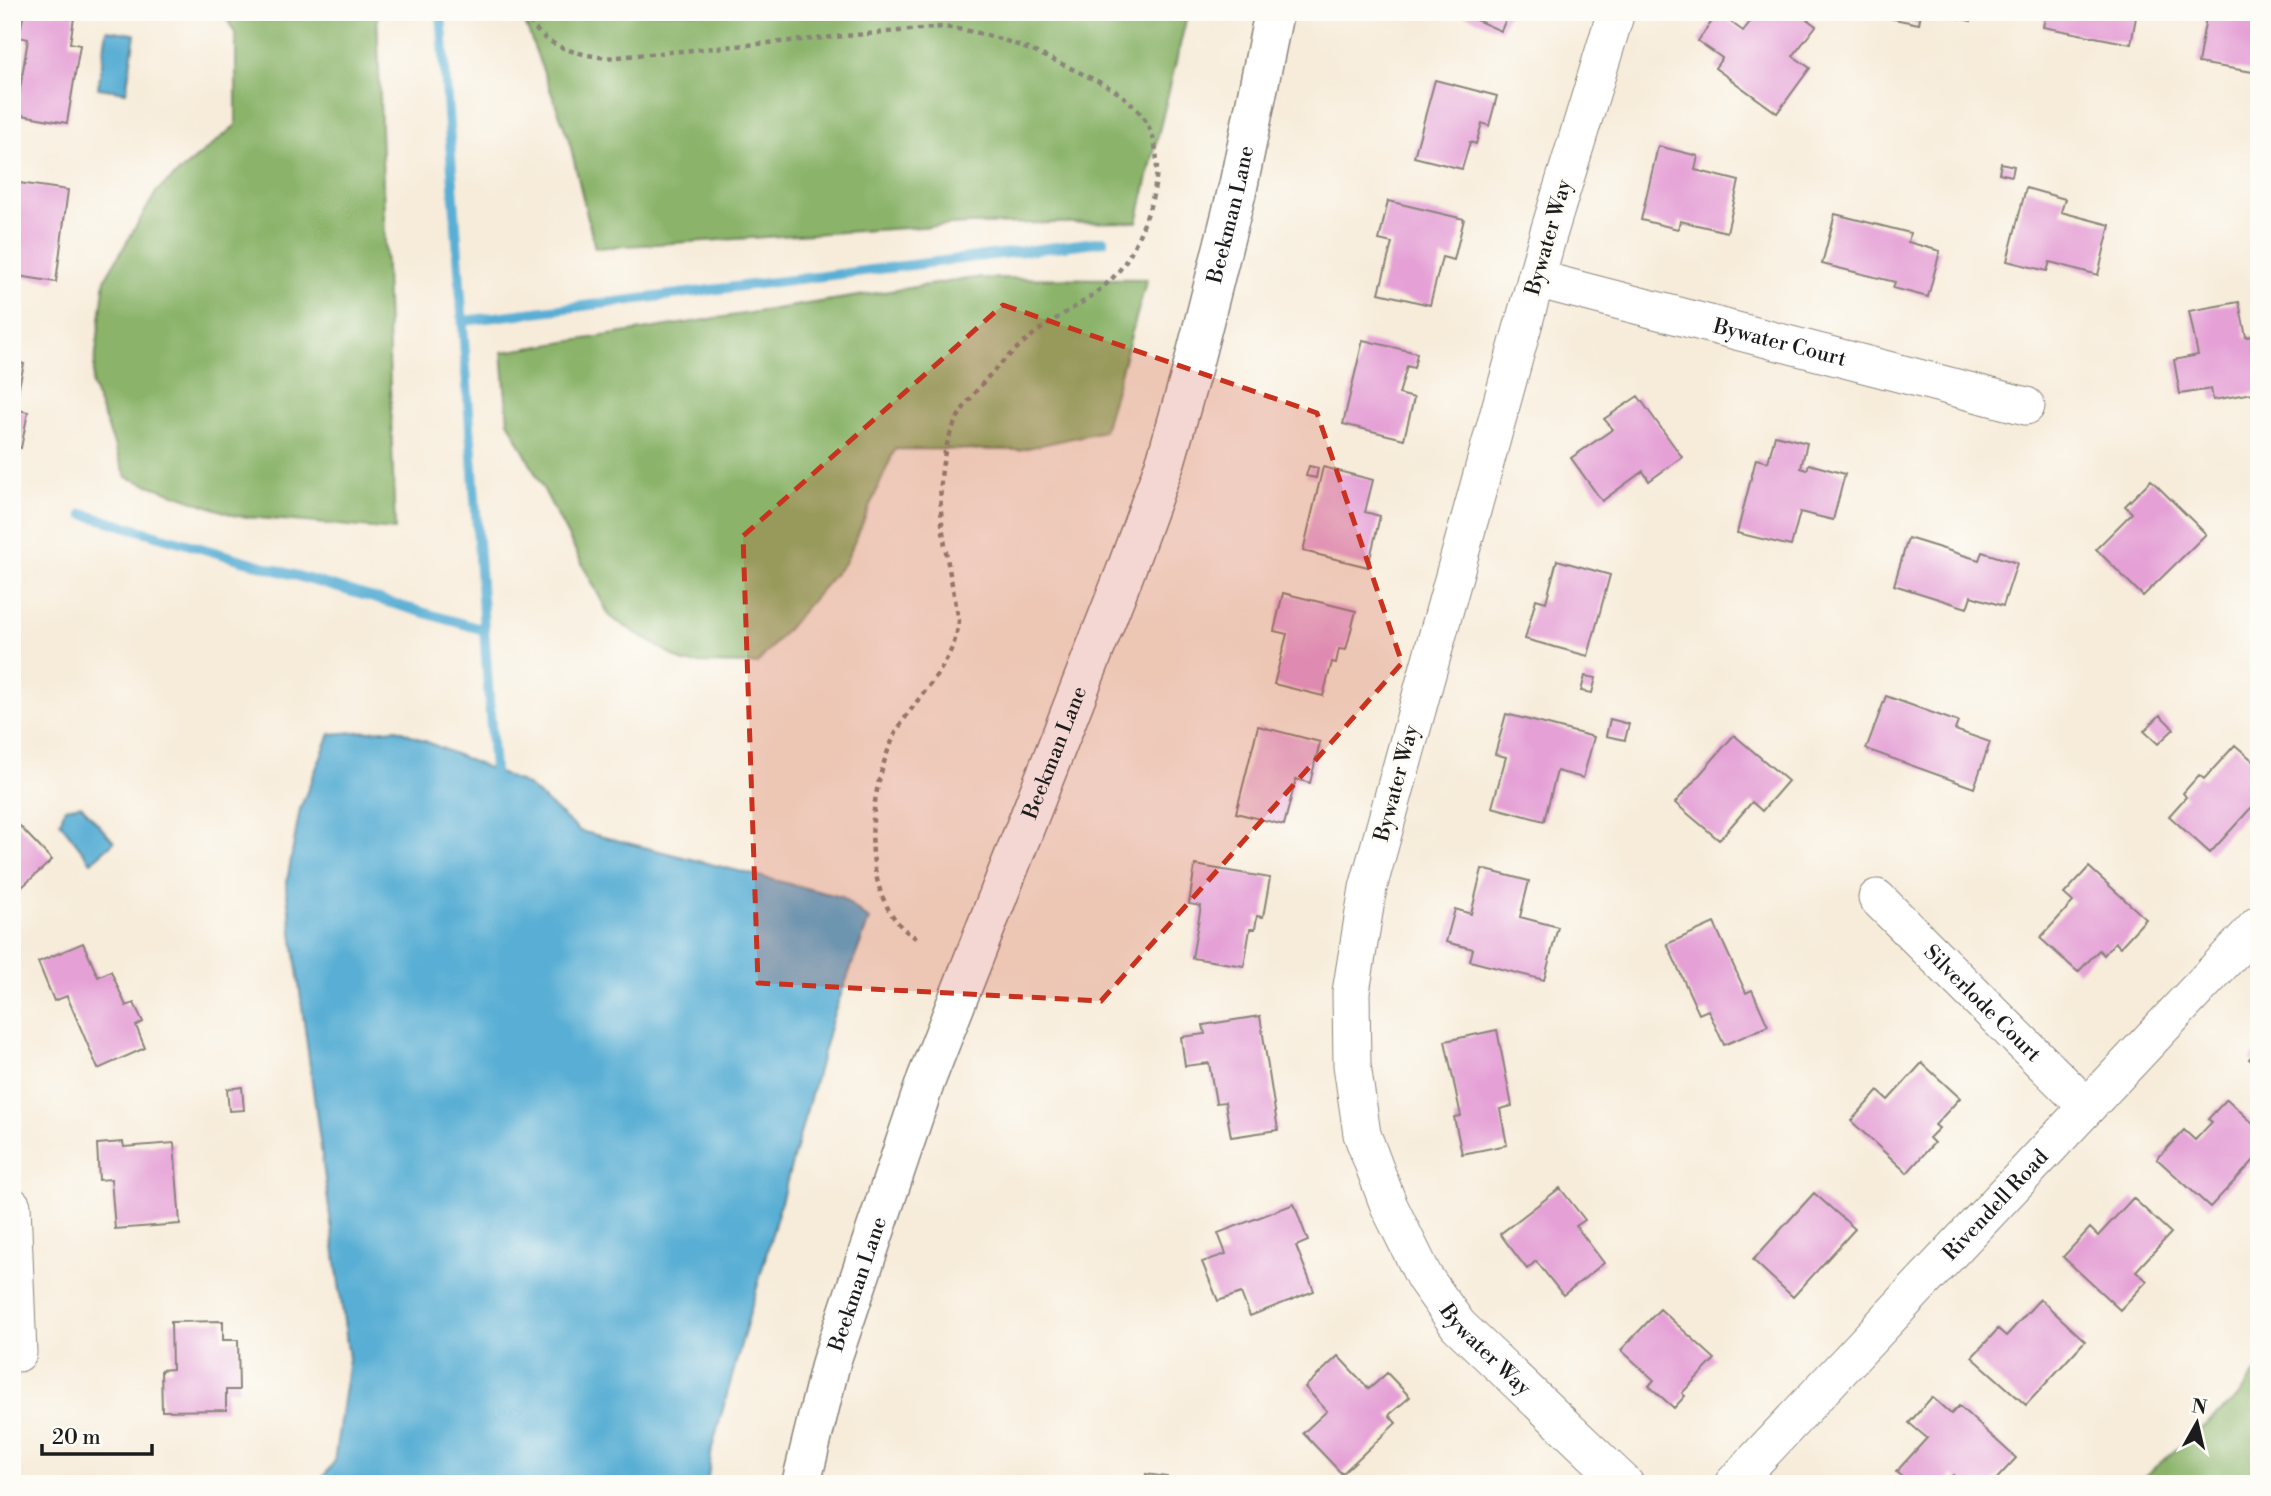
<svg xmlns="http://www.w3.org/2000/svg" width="2271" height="1496" viewBox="0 0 2271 1496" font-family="'Libre Bodoni',serif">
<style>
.forest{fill:#8bb46b;stroke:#546844;stroke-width:2}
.water{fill:#58aed4;stroke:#3a6578;stroke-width:2}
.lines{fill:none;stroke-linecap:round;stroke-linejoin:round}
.stream{stroke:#58aed4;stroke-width:10}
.building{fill:#e5a1d6}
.street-casing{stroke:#8a847b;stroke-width:39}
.secondary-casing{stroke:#8a847b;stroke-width:41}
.path{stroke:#8a847b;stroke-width:4.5;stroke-dasharray:5 5;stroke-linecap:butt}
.street{stroke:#fff;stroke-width:37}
.secondary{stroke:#fff;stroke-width:38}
.marked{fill:#c8321e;fill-opacity:0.2;stroke:#c8321e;stroke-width:5;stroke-dasharray:14 9;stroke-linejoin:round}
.labels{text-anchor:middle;stroke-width:7;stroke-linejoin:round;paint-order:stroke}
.street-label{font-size:21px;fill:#1c1c1c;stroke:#fdfcf7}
</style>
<rect width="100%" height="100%" fill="#fdfcf7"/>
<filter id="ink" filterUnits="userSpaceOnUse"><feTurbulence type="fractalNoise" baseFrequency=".0143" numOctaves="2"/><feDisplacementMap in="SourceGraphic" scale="14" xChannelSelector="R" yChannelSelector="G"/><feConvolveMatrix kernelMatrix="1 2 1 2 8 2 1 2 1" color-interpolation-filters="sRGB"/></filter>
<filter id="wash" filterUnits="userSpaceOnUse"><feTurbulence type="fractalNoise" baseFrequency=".00686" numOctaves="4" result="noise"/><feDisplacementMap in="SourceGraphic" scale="28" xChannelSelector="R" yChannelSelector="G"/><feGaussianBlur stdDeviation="1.57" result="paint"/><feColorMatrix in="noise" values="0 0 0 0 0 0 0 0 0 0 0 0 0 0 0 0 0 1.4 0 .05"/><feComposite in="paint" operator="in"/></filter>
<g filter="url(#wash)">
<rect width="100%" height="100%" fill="#f7ecda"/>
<path class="forest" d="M223,12H377L395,530L236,516L126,477L92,385L105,279L157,191L236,125V35Z
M521,12H1188L1137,222L968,224L595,248L569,140Z
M973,278L1147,279L1104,431L1019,450L895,449L846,561L757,664L685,663L610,617L508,421L502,352Z
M2259,1369V1484H2135L2236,1399Z"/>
<path class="water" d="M107,30L135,34L126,92L98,88Z
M397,729L527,785L580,831L841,897L869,920L834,1013L712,1448L707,1484H318L334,1462L349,1359L286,887L300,809L330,734Z
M81,805L114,842L91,862L60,822L65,808Z"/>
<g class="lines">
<path class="stream" d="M441,12L495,785
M463,321L1104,241
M83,514L484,630"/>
</g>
<g id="blocks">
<path class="building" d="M24,12H75L70,43L80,45L67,123L16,114L28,39L19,37Z
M1458,12H1509L1501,31Z
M1748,12H1797L1816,26L1793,56L1810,68L1777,113L1715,68L1722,58L1698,41L1718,13L1743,31L1750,22L1744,18Z
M1880,12H1921L1919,24L1879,16Z
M1930,12H1972L1971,21Z
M2046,12H2137L2131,44L2043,27Z
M2207,12L2259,20V73L2198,63Z
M1435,80L1497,96L1489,126L1482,123L1476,144L1470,142L1462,169L1414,157Z
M1658,146L1698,156L1695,170L1739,181L1727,232L1680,221L1678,229L1641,220Z
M2001,163L2014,166L2012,176L1999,173Z
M12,182L68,190L56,282L12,275Z
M2026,188L2065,199L2061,212L2110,225L2098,275L2050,262L2047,271L2007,261Z
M1388,201L1464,219L1454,260L1442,257L1430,305L1379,293L1392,243L1379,240Z
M1835,214L1910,233L1908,242L1940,251L1928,297L1893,288L1895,282L1822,264Z
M2239,302L2246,337L2259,335V392L2213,400L2211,389L2180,394L2174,360L2198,355L2189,311Z
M1363,340L1417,353L1414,368L1407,366L1399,394L1414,398L1404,439L1343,424Z
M12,361L24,364L14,409L28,412L21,448L12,446Z
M1638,396L1682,457L1649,481L1643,471L1602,501L1571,458L1613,429L1604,419Z
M1775,435L1807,443L1801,468L1807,470L1809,464L1845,474L1833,520L1800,512L1791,546L1737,533L1756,459L1768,462Z
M1309,466L1318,468L1316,478L1306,476Z
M1323,467L1373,480L1365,512L1380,516L1368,567L1303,551Z
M2151,480L2206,534L2143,596L2096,549L2132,513L2125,506Z
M1908,538L1979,560L1982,552L2017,563L2003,606L1971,596L1967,608L1894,585Z
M1557,560L1610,575L1588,656L1525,639L1536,599L1546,602Z
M1283,593L1356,611L1346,650L1339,649L1336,663L1332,662L1323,696L1274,684L1287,634L1274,631Z
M1585,676L1596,678L1592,693L1581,691Z
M1886,696L1958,722L1955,730L1990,742L1974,788L1866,749Z
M1506,714L1594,737L1583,778L1557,771L1544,821L1492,807L1506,757L1495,754Z
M2160,715L2174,729L2158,744L2144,731Z
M1610,719L1629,724L1625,740L1606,736Z
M1258,726L1320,742L1310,783L1296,779L1284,825L1236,813Z
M1734,735L1788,781L1762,811L1752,802L1719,840L1675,803Z
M2235,745L2259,766V799L2210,853L2169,816L2186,797L2183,793L2199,775L2204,779Z
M12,818L52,860L12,896Z
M1195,865L1270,878L1263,917L1257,916L1255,929H1250L1244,966L1192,958L1201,906L1189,904Z
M2089,867L2146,919L2120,947L2115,942L2104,955L2099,950L2078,972L2040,938L2073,902L2064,894Z
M1482,869L1529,881L1520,917L1558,927L1544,980L1470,961L1473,949L1446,942L1455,909L1471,914Z
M1714,923L1746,993L1752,990L1768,1026L1724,1045L1708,1010L1699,1014L1667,944Z
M83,943L98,977L111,971L126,1006L134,1003L143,1022L136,1026L145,1048L98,1069L67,996L54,1001L38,962Z
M1260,1016L1278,1130L1231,1137L1225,1102L1216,1103L1209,1063L1185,1066L1181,1037L1205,1034L1203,1025Z
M1497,1030L1512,1106L1500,1109L1507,1145L1462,1154L1454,1117L1461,1116L1445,1041Z
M2259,1049V1068L2249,1059Z
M1922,1063L1960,1098L1935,1125L1939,1128L1929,1138L1934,1143L1907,1173L1851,1121L1878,1091L1888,1100Z
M242,1087L244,1110L229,1111L227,1089Z
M2227,1099L2259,1129V1155L2210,1207L2157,1159L2184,1130L2195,1140L2212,1122L2208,1119Z
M123,1142L124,1147L174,1143L180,1224L115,1229L111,1179L99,1180L97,1144Z
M1560,1188L1585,1220L1576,1226L1604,1263L1563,1295L1536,1261L1527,1269L1500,1234Z
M1814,1193L1855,1229L1793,1297L1753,1260Z
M2133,1198L2171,1233L2136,1271L2147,1281L2120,1310L2063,1257L2090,1228L2098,1236Z
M1294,1204L1308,1241L1296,1246L1314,1291L1250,1316L1241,1293L1218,1301L1202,1262L1226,1254L1218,1233Z
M2040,1299L2085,1341L2026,1405L1972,1357L1998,1329L2006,1336Z
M1660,1309L1715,1359L1682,1393L1685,1396L1674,1408L1649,1386L1654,1380L1621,1350Z
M223,1321V1340H238L239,1390H226V1410L162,1411L161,1370L172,1369L171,1322Z
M1338,1356L1369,1389L1387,1373L1410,1397L1389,1415L1396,1423L1342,1474L1303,1433L1327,1411L1305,1387Z
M1932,1397L1951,1414L1959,1406L2016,1458L1992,1484H1962L1953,1475L1945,1484H1910L1896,1472L1927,1438L1909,1423Z
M1146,1474L1167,1477L1166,1484H1145Z"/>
</g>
</g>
<g filter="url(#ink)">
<use href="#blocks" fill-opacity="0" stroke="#8a847b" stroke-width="2"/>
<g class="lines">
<defs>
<g id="street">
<path id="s1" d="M1616,12L1548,235L1368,888L1351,992L1352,1065L1362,1134L1389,1206L1424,1277L1458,1325L1625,1484"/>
<path id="s2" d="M1536,279L2026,406"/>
<path id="s3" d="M1877,898L2086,1106"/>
<path d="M12,1206L18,1353"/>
<path id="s4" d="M1733,1484L2259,924"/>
</g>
<g id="secondary">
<path id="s5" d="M801,1484L831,1362L926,1080L1126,570L1166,460L1191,373L1238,187L1274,12"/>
</g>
</defs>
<use href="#street" class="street-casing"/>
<use href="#secondary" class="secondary-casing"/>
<path class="path" d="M525,12C540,46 572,53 606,58L942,27C999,32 1050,58 1101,83C1164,114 1167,166 1143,226C1137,240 1130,256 1121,268C1102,294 1071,308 1045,326C1014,347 968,393 953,427C927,489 948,558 959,621C953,668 919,692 897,731C867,786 854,907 920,940"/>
<use href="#street" class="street"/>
<use href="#secondary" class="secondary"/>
</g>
</g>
<path class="marked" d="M1003,305L1317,413L1402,663L1101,1001L758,983L743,536Z"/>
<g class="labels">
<g class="street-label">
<text dy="7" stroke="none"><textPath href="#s5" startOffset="1342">Beekman Lane</textPath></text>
<text transform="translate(1548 237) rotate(-74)" y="7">Bywater Way</text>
<text dy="7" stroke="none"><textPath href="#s2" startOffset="252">Bywater Court</textPath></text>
<text dy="7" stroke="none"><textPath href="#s5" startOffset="775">Beekman Lane</textPath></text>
<text transform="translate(1396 783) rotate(-75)" y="7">Bywater Way</text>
<text dy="7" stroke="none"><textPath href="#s3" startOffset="149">Silverlode Court</textPath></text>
<text dy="7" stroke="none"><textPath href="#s4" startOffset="383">Rivendell Road</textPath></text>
<text dy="7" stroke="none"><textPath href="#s5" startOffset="208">Beekman Lane</textPath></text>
<text dy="7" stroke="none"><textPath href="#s1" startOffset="1410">Bywater Way</textPath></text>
</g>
</g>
<rect width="2271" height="1496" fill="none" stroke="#fdfcf7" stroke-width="42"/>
<g transform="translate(2197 1423) rotate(8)" stroke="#fdfcf7" stroke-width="5" paint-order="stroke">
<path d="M0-5L12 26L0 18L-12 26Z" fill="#1c1c1c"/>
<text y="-10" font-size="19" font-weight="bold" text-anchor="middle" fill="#1c1c1c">N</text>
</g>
<path d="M42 1444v10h110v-10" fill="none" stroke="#1c1c1c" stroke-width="3.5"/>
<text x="52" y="1444" font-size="21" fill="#1c1c1c" stroke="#fdfcf7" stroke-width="5" paint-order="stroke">20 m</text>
</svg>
